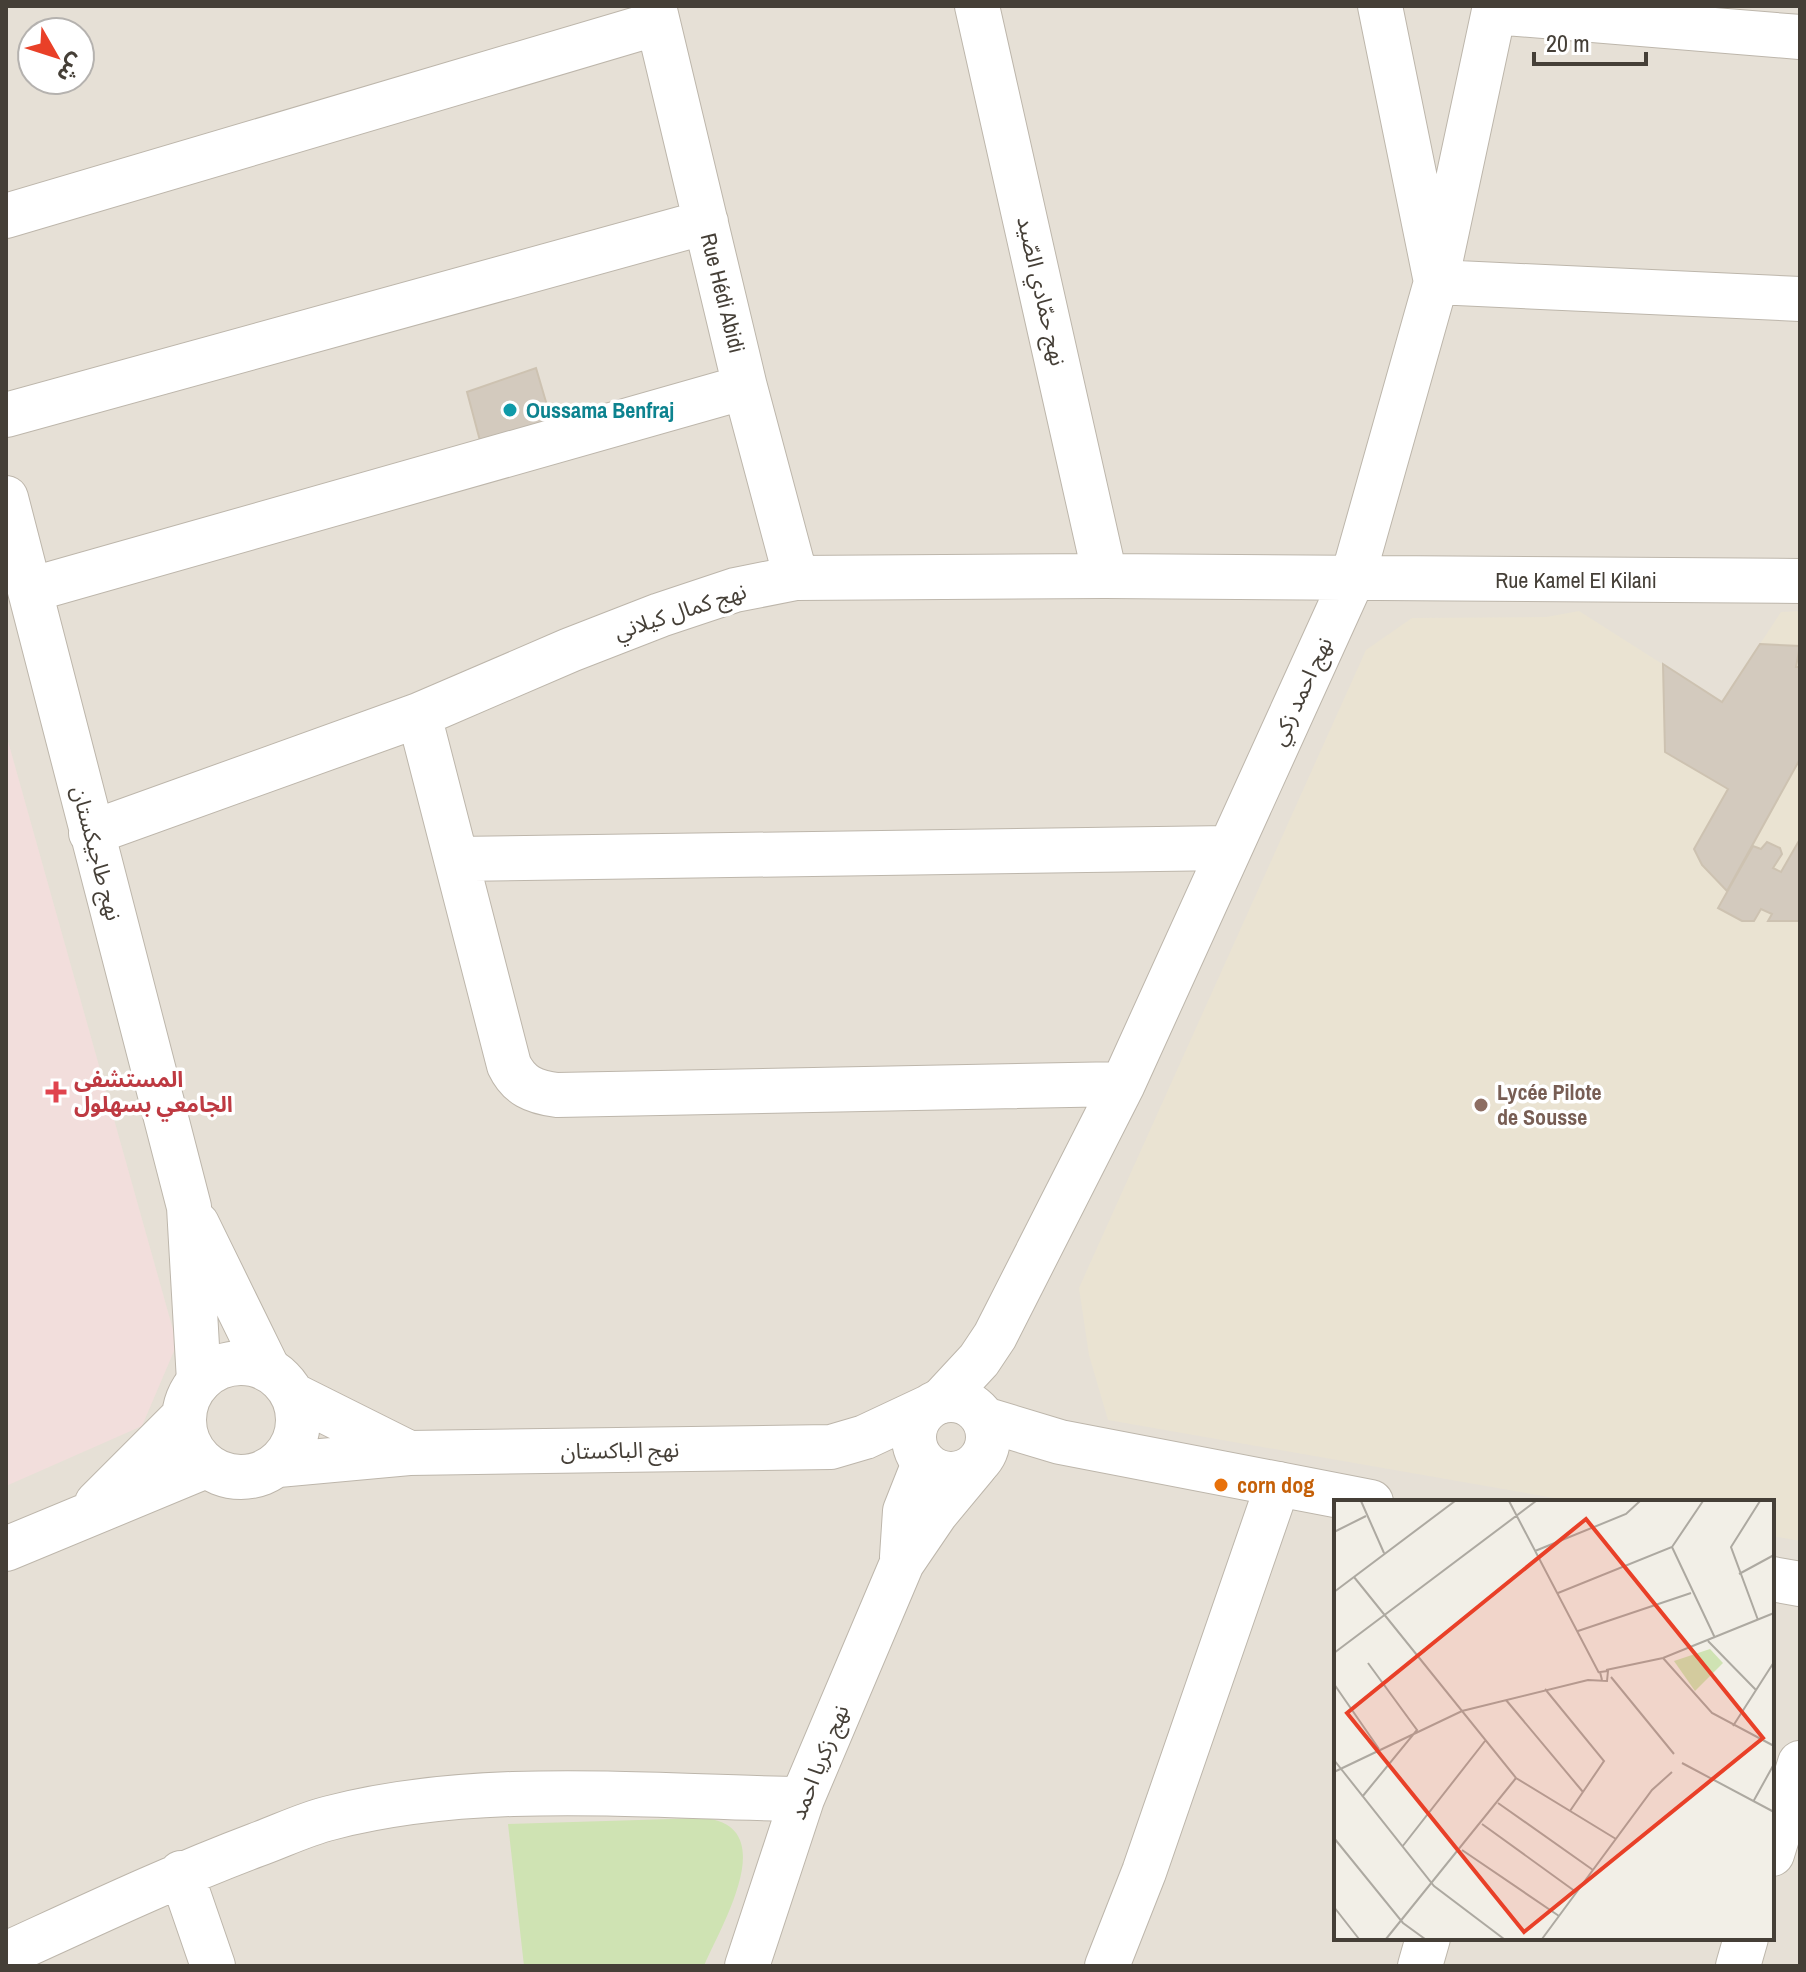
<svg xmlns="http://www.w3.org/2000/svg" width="1806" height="1972" viewBox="0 0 1806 1972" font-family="'Archivo Narrow','Noto Sans Arabic',sans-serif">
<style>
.residential{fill:#e6e0d6;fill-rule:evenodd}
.education{fill:#eae3d2}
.medical{fill:#f2dedc}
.green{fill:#cfe3b3}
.building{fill:#d3cabe;stroke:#cdc2b1;stroke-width:2}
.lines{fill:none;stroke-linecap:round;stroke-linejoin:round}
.minor-casing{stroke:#bdb6ab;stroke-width:46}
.tertiary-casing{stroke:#bdb6ab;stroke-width:46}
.minor{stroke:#fff;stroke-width:44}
.tertiary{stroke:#fff;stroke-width:44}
.culture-dot{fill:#0f9aa8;stroke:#fff;stroke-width:3}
.health-dot{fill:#e0444e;stroke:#fff;stroke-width:3}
.education-dot{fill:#8d6e63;stroke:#fff;stroke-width:3}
.food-dot{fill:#e8710a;stroke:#fff;stroke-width:3}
.labels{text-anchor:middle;stroke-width:7;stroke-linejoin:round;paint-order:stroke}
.street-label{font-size:22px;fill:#453f37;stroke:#fff}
.culture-label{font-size:22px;font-weight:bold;fill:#0d838f;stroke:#fff;text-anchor:start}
.health-label{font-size:22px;font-weight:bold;fill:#be3a42;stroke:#fff;text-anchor:start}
.education-label{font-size:22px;font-weight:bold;fill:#785e54;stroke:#fff;text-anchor:start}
.food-label{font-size:22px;font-weight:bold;fill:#c56008;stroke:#fff;text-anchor:start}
.inset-road{fill:none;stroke:#ada9a1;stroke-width:2}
.view{fill:#e94028;fill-opacity:0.15;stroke:#e94028;stroke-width:4}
.inset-edge{fill:none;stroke:#453f37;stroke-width:4}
</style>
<rect width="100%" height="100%" fill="#f2efe7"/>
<path class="residential" d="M6,6H1800V1966H6ZM32,32H80V80H32ZM1336,1502H1772V1938H1336Z"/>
<path class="education" d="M1579,611L1722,702L1781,612L1800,611V1541L1772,1536V1502H1577L1108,1420L1089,1355L1079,1288L1366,650L1412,618L1546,617Z"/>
<path class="medical" d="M6,734L177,1344L142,1426L6,1486Z"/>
<path class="green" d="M704,1818C783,1826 720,1927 704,1966H524L508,1824Z"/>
<path class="building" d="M536,368L554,429L483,452L467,392Z
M1760,644L1800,646L1796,667H1800V759L1727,891L1702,865L1694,849L1728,789L1665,752L1663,664L1722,702Z
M1800,839V921H1768L1772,914L1761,909L1754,921H1742L1718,908L1753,846L1761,849L1767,842L1780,848L1782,854L1773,868L1781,872Z"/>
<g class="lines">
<defs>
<path id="minor" d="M654,6L745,387L796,578
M977,6L1105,576
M1380,6L1436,282L1800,299
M1494,12L1800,37
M6,216L658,23
M6,415L706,222
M6,498L189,1207L199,1381
M30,590L745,387
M419,715L509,1065C519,1086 534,1092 557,1095L1123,1084
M91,833L419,715L570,650L660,615L735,590L796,578L1105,576L1800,581
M456,859L1229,848
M197,1224L268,1369
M941,1401L979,1360L995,1336L1123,1084L1352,580L1436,282L1495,6
M902,1557L905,1511L924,1463
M1772,1854L1800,1763
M181,1873L213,1966
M6,1954C89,1916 171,1877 256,1845C281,1836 305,1824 330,1818C479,1779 649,1797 802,1799
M747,1966L802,1799L902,1563L936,1513L975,1466
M1107,1966L1144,1872L1278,1484
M1420,1966L1428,1938
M1738,1966L1746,1938"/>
<path id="tertiary" d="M184 1420a57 57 0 1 1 114 0a57 57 0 1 1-114 0Z
M293,1395L409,1453
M914 1437a37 37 0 1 1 74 0a37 37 0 1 1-74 0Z
M984,1419L1060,1442L1371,1502
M278,1465L409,1453L831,1447L865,1437L929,1407
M97,1503L184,1416
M6,1549L206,1466
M1772,1579L1800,1584"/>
</defs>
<use href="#minor" class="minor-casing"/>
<use href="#tertiary" class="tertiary-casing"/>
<use href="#minor" class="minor"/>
<use href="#tertiary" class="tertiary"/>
</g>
<circle class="culture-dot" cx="510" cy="410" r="8"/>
<path class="health-dot" d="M52 1080h8v8h8v8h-8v8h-8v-8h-8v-8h8z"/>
<circle class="education-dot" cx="1481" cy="1105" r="8"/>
<circle class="food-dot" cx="1221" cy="1485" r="8"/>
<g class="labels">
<g class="street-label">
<text transform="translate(1042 291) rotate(77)" y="8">نهج حمّادي الصّيد</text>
<text transform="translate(723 293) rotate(76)" y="8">Rue Hédi Abidi</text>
<text x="1576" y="588">Rue Kamel El Kilani</text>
<text transform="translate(680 611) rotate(-18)" y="8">نهج كمال كيلاني</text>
<text transform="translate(1301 691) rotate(-65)" y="8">نهج احمد زكي</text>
<text transform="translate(97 853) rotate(75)" y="8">نهج طاجيكستان</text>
<text transform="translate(620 1450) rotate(-1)" y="8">نهج الباكستان</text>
<text transform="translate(819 1762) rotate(-68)" y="8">نهج زكريا احمد</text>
</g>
<g class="culture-label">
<text x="526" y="418">Oussama Benfraj</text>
</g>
<g class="health-label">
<text x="74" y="1087">المستشفى<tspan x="74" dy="25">الجامعي بسهلول</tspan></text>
</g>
<g class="education-label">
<text x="1497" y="1100">Lycée Pilote<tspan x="1497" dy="25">de Sousse</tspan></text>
</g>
<g class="food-label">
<text x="1237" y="1493">corn dog</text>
</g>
</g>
<g transform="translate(1334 1500)">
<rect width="440" height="440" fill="#f2efe7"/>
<path d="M376,149L389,163L361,191L340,161Z" fill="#cfe3b3"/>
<path class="inset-road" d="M27,1L50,53M175,1L265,173M0,32L32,16M338,47L381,138M201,51L292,14L306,1M405,74L440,55M20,77L182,278L282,339M0,92L121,1M224,93L338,47L369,1M424,120L397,47L426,1M244,131L357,93M374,141L422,190M0,153L202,1M329,158L378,213L440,246M272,170L329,158L440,113M277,177L340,254M0,184L45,249M211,189L270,261L236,311M172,200L249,292M399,226L440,162M0,260L100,386L170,439M348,263L440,312M0,272L128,211L254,180L273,181L274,171L266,172L268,180M28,297L83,230L34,163M419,302L440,264M164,303L259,370M148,324L242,392M0,338L69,423L91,439M68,347L151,241M128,350L225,416M0,407L25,439M52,439L182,278M208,439L318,290L338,272"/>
<path class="view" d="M252,19L429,238L190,432L13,213Z"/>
<rect width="440" height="440" class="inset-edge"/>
</g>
<rect width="1806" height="1972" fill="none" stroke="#453f37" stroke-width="16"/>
<g transform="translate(56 56) rotate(129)"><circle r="38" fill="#ffffff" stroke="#b5b2af" stroke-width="2"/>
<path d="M0-6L14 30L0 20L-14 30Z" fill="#e94028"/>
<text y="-12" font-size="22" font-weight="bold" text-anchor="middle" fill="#453f37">ش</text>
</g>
<path d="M1534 52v12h112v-12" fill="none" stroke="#453f37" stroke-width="4"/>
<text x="1546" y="52" font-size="24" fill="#453f37" stroke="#ffffff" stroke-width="6" paint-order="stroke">20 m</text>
</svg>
